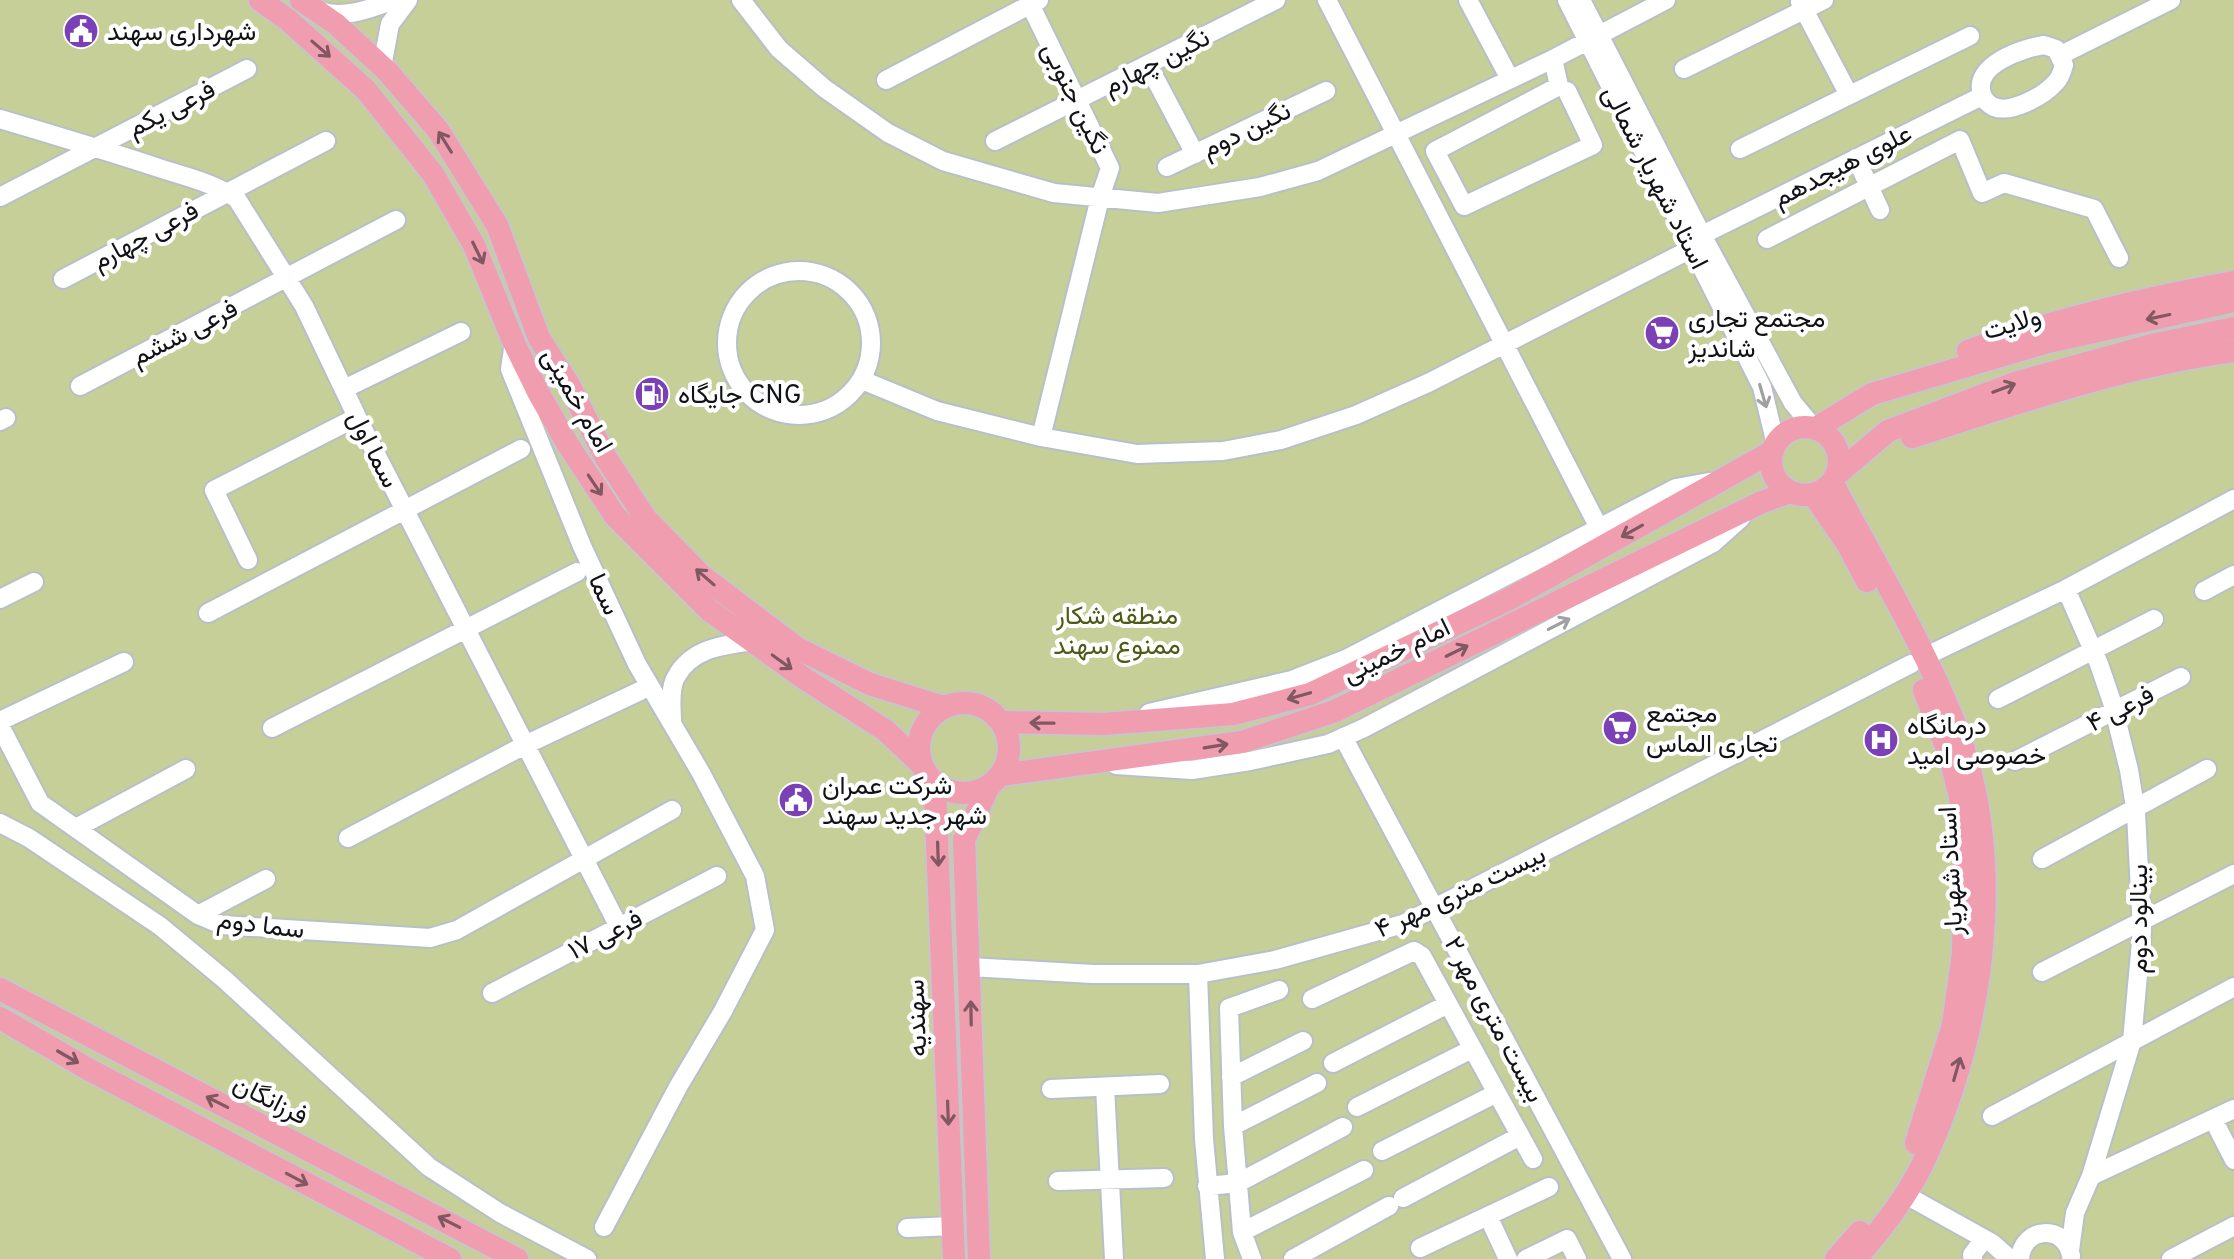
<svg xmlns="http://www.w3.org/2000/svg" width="2234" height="1259" viewBox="0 0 2234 1259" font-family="Overpass,Vazirmatn,sans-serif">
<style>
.green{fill:#c5cf97}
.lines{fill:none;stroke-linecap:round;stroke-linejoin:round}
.minor-casing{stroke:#b9bfc8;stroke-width:22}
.major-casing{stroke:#c6c6c7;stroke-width:26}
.minor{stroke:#fff;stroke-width:18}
.major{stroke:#f09daf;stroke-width:22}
.oneway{stroke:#805862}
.oneway2{stroke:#9fa0a2}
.labels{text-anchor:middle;stroke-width:8;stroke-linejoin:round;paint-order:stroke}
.poi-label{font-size:26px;fill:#101216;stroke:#fff;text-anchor:start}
.street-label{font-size:26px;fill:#101216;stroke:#fff}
.park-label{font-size:26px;fill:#4f5814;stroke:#fff}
</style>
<rect width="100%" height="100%" fill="#e4e9f4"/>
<path class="green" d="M0,0H2234V1259H0Z"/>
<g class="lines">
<defs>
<path id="minor" d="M741,0L779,49L824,88L888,133L943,161L1054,193L1158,203L1260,187L1318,171L1553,59L1666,0
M1028,0L1110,168L1100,198L1041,437
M1327,0L1598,526
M1468,0L1510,79
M1567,0L1762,387L1776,445
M1581,0L1702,235L1793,403L1814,428
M1800,2L1849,95
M319,11C345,19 370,9 394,0
M2044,45L2056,49L2064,65C2062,71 2061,77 2056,82C2045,95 2012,114 1994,107C1989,105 1983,99 1982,94C1972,65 2023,48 2044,45Z
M2061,55L2171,0
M1553,59L1559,86L1435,151L1464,206L1593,145L1567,91
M1148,65L1195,154
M382,67L390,24L408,0
M1684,69L1824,0
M886,80L1039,0
M0,119C54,135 108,151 162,169C187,177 216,184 237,199L304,306L357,417L619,927
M995,141L1276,0
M1740,149L1970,36
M1856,158L1880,210
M1167,167L1326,91
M0,197L247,69
M1702,235L1982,96
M1767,239L1960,140L1982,193L2004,183L2094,209L2119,258
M727 343a72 72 0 1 1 144 0a72 72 0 1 1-144 0Z
M63,279L326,141
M514,343L510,369L582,546L637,664L701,773L755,876L765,930L723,1011L678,1087L604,1227
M862,380L937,411L1041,437L1137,454L1223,451L1281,440L1356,415L1428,383L1693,248
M80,386L396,220
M344,389L461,332
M0,421L6,418
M248,560L214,490L357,417
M2066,589L2099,664L2112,702L2129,770L2136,813L2142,931L2132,1041L2091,1176L2075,1213L2070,1250
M2204,591L2234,575
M0,599L34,582
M208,613L521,449
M1924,657L2066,589L2234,499
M1998,699L2154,619
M1149,713L1292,680L1346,659L1676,488L1709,482
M0,721L124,662
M672,721C672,708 669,689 676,677C692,648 723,645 753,641
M0,726L40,803L198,915L222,925L430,938L457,930L672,810
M272,728L577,572
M1343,737L1622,1259
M2015,761L2181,677
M1116,765L1192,770L1250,761L1328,744L1364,728L1713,543L1741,518
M0,823L29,838L160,926L224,979L429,1167L500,1213L587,1259
M76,828L186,769
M348,838L525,745L640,691
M2042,859L2207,769
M198,915L266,879
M970,967L1093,974H1198L1275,960L1403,924L1911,664
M2042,972L2234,874
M1198,974L1204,1139L1215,1259
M492,993L717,876
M1312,999L1414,951L1422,956L1533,1159
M1333,1063L1448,1004
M1231,1077L1303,1041
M1105,1087L1114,1259
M1051,1089L1160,1084
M1357,1107L1472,1049
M1992,1116L2234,987
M2214,1121L2234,1160
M1233,1126L1317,1083
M1382,1151L1497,1093
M2091,1176L2234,1109
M1058,1181L1164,1178
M1207,1186L1238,1183L1343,1127
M1904,1194L1992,1243L2010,1259
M1403,1198L1520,1136
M1488,1216L1508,1259
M907,1228L953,1226
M1242,1232L1364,1170
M1420,1248L1549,1187
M1252,1259L1242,1232L1233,1126L1229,1008L1279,990
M1293,1259L1389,1206
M1526,1259L1567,1239L1577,1259
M1973,1259L1972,1255L1984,1239
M2020,1259C2022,1226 2066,1224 2071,1256
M2171,1259L2234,1226"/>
<path id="major" d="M260,0L288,20L366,90L433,174L474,245L514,343L538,392L567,443L615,516L709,610L805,679L885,730L921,764
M301,0L336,24L387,71L438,130L497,225L539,338L569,385L606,458L646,519L702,576L797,648L870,684L943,707
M1968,351C2055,319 2144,298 2234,282
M1771 461a34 34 0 1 1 68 0a34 34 0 1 1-68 0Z
M1816,428L1872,394L2048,342L2234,301
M1912,437C2017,403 2124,366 2234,351
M1837,474L1888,431L2018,382L2152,345L2234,328
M1832,482C1874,562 1923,642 1956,727C2008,863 1984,1029 1925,1159C1908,1196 1882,1228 1856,1259
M1813,494L1848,545L1867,581
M919 748a45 45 0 1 1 90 0a45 45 0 1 1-90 0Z
M1002,722L1103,724L1233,714L1310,694L1511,598L1773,451
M1000,775L1242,742L1335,711L1762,502L1790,492
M929,777L935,792L954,1259
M0,989L517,1259
M0,1018L88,1069L450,1259
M1916,1143L1953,1025L1963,954L1965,845L1960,797L1950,757L1924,690
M979,1259L964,840L989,786
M1836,1259L1860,1232"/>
</defs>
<use href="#minor" class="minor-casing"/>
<use href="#major" class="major-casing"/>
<use href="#minor" class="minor"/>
<use href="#major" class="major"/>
</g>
<defs><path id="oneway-shaft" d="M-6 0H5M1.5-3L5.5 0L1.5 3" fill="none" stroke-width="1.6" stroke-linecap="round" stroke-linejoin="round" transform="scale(2)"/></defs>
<g class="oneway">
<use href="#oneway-shaft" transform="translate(321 49) rotate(41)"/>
<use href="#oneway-shaft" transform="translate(445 142) rotate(-122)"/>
<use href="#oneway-shaft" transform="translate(478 253) rotate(64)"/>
<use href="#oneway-shaft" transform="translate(2158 317) rotate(168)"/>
<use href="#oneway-shaft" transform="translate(2004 388) rotate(-21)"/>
<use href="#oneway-shaft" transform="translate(595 485) rotate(56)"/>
<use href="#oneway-shaft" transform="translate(1632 531) rotate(151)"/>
<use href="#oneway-shaft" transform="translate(705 577) rotate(-139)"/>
<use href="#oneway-shaft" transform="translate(1457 651) rotate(-26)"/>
<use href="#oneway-shaft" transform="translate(782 662) rotate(36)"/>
<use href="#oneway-shaft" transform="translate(1299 696) rotate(164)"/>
<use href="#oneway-shaft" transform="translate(1042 723) rotate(-179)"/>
<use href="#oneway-shaft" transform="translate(1216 746) rotate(-9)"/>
<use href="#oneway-shaft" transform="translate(938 854) rotate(88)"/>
<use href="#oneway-shaft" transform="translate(971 1013) rotate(-91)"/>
<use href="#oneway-shaft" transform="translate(68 1057) rotate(30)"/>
<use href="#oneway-shaft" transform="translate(1957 1069) rotate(-74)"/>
<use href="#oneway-shaft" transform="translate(217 1102) rotate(-153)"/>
<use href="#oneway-shaft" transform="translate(948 1113) rotate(88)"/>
<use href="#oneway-shaft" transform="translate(297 1179) rotate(28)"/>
<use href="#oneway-shaft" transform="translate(449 1222) rotate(-153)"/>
</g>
<g class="oneway2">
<use href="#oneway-shaft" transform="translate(1763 396) rotate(74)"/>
<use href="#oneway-shaft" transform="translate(1559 624) rotate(-27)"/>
</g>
<defs>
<symbol id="civic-disc" viewBox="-11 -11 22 22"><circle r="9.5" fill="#7c40b6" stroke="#fff"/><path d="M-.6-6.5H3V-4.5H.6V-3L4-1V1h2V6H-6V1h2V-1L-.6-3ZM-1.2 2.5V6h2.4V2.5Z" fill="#fff"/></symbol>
<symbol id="supermarket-disc" viewBox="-11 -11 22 22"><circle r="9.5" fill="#7c40b6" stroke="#fff"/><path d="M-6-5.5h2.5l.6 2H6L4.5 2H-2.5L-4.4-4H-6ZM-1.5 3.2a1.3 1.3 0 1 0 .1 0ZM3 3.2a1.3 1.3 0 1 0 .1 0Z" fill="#fff"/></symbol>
<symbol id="fuel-disc" viewBox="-11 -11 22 22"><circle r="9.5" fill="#7c40b6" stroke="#fff"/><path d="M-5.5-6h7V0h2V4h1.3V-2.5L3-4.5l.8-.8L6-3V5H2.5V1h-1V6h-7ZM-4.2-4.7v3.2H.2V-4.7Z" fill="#fff"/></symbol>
<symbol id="hospital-disc" viewBox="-11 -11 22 22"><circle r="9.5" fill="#7c40b6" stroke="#fff"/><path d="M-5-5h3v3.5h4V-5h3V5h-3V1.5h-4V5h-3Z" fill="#fff"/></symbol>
</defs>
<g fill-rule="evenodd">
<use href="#civic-disc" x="61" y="11" width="40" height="40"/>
<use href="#supermarket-disc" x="1642" y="313" width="40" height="40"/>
<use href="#fuel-disc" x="632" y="374" width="40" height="40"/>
<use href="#supermarket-disc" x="1600" y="708" width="40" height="40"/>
<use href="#hospital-disc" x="1861" y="720" width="40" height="40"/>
<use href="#civic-disc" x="776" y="780" width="40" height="40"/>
</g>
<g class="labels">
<g class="poi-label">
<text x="107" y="40">شهرداری سهند</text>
<text x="1688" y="327">مجتمع تجاری<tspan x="1688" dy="30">شاندیز</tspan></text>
<text x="678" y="403">جایگاه CNG</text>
<text x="1646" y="722">مجتمع<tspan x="1646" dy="30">تجاری الماس</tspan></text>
<text x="1907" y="734">درمانگاه<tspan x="1907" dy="30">خصوصی امید</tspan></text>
<text x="822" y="794">شرکت عمران<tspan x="822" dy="30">شهر جدید سهند</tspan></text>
</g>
<g class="street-label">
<text transform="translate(1156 61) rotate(-27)" y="9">نگین چهارم</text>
<text transform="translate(1076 98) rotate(64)" y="9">نگین جنوبی</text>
<text transform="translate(171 108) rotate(-27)" y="9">فرعی یکم</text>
<text transform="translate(1246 129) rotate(-26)" y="9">نگین دوم</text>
<text transform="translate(1842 165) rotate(-27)" y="9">علوی هیجدهم</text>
<text transform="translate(1656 177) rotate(63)" y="9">استاد شهریار شمالی</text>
<text transform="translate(145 235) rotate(-28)" y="9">فرعی چهارم</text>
<text transform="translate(2012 323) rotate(-16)" y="9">ولایت</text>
<text transform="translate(184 332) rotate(-27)" y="9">فرعی ششم</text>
<text transform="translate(578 400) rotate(60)" y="9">امام خمینی</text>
<text transform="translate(374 449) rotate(63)" y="9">سما اول</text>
<text transform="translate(605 594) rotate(65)" y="9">سما</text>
<text transform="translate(1396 650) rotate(-26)" y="9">امام خمینی</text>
<text transform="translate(2120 708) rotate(-27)" y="9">فرعی ۴</text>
<text transform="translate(1950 871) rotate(-93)" y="9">استاد شهریار</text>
<text transform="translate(1460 891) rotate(-25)" y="9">بیست متری مهر ۴</text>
<text transform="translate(2138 919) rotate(-90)" y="9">بینالود دوم</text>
<text transform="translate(261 924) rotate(7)" y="9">سما دوم</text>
<text transform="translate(605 934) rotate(-27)" y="9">فرعی ۱۷</text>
<text transform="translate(916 1018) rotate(-92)" y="9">سهندیه</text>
<text transform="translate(1495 1019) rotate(62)" y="9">بیست متری مهر ۲</text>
<text transform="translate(271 1099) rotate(27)" y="9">فرزانگان</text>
</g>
<g class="park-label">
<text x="1117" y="624">منطقه شکار<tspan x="1117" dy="30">ممنوع سهند</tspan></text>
</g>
</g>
</svg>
